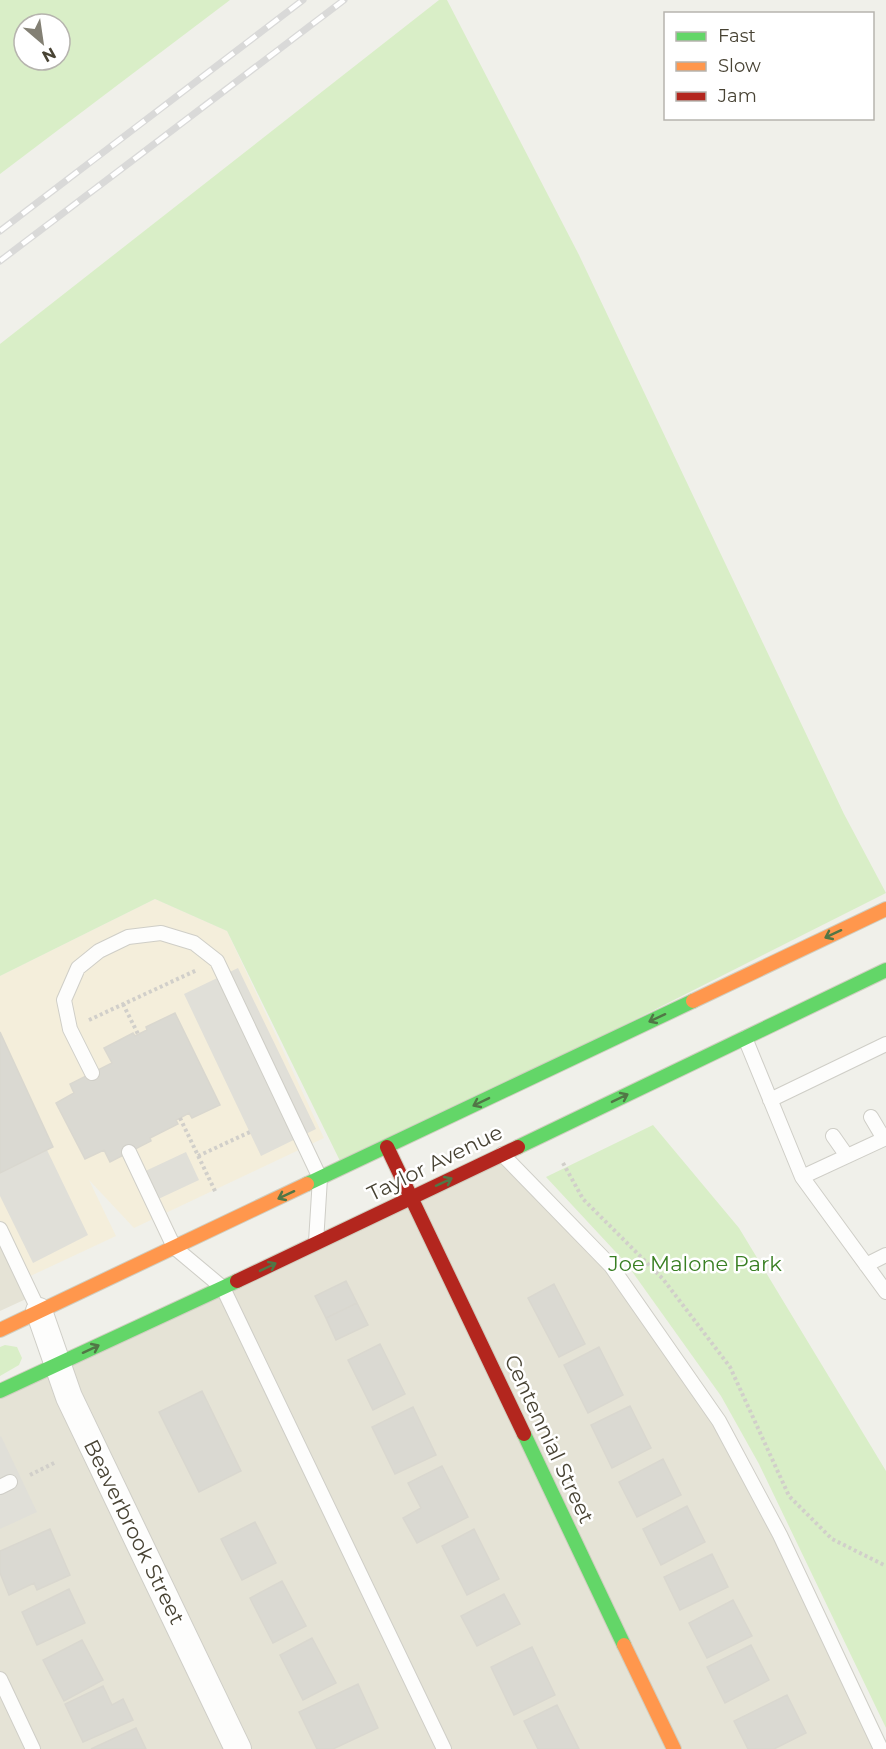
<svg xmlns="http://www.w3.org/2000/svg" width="886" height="1749" viewBox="0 0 886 1749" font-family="Montserrat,sans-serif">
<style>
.residential{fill:#e5e3d6}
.commercial{fill:#f4eedb}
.industrial{fill:#e0dfd8}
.green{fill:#d9eec7;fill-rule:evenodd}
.building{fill:#dad9d2;stroke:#d9d7cf;stroke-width:1.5}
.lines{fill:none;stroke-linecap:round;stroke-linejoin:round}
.lane-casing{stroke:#cfcec7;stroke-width:16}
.street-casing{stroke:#cfcec7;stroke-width:28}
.fast-casing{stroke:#d0cec0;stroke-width:16}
.slow-casing{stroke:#d0cec0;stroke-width:16}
.jam-casing{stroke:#d0cec0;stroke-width:16}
.path{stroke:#d1cfca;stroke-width:4;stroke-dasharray:3 3;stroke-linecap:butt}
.lane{stroke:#fdfdfc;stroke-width:14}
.street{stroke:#fdfdfc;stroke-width:26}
.fast{stroke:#63d668;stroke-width:14}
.slow{stroke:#ff974d;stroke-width:14}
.jam{stroke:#b3261e;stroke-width:14}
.rail-casing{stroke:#d9d9d8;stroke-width:7}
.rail{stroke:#fff;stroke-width:4.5;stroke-dasharray:14;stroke-linecap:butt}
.oneway{stroke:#517646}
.labels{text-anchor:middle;stroke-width:5;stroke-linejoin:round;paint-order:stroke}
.street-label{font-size:21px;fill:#484334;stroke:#fff}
.park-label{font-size:21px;fill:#397f23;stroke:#fff}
</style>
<rect width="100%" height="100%" fill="#f0f0ea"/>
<path class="residential" d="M502,1154L611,1266L719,1421L881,1749H0V1391Z
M0,1229L26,1299L0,1311Z"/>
<path class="commercial" d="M155,899L227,931L324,1138L134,1228L89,1180L116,1236L24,1279L0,1229V976Z"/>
<path class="industrial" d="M238,968L316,1129L261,1156L184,994Z
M47,1150L88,1235L33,1263L0,1196V1173Z
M186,1152L199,1180L152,1202L139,1174Z
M1,1436L37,1512L0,1529V1437Z"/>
<path class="green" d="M0,0H230L0,174ZM24,24H60V60H24Z
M439,0H447L579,255L844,814L886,893L343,1167L227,931L155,899L0,976V344Z
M653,1125L739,1228L886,1471V1728L759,1464L721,1396L626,1263L546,1177Z
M5,1345L17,1347L22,1358L19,1365L0,1376V1347Z"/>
<path class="building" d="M175,1013L220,1105L192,1118L189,1113L180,1118L176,1120L178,1124L150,1138L151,1141L110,1162L104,1150L85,1159L56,1103L74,1093L70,1084L112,1063L104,1048L133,1033L135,1036L147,1030L146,1027Z
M0,1032L53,1147L0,1173Z
M346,1281L357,1303L326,1318L315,1296Z
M554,1284L585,1344L559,1357L528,1298Z
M357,1303L368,1325L336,1340L326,1318Z
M380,1344L405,1394L373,1410L348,1360Z
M599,1347L623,1395L588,1413L564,1365Z
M202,1391L241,1471L199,1492L159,1412Z
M630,1406L651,1448L612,1468L591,1425Z
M413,1407L436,1455L395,1474L372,1427Z
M663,1459L681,1495L637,1517L619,1482Z
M442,1466L468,1517L417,1543L403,1518L421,1508L408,1483Z
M687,1506L705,1542L661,1565L643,1529Z
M255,1522L276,1563L242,1580L221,1539Z
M50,1529L70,1575L37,1590L34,1583L9,1595L0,1573V1551Z
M474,1529L499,1579L467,1595L442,1546Z
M712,1554L728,1587L680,1610L664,1577Z
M282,1581L306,1626L273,1643L250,1598Z
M69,1589L85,1623L37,1645L22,1612Z
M504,1594L520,1624L477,1646L461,1616Z
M733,1600L752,1636L707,1658L689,1623Z
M312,1638L336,1683L303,1700L280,1655Z
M82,1640L103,1680L64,1701L43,1660Z
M751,1645L769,1680L725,1703L707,1667Z
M532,1647L555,1695L514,1715L491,1667Z
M358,1684L378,1728L333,1749H317L299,1712Z
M103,1686L112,1705L123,1699L133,1720L83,1742L65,1704Z
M787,1695L806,1733L774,1749H748L734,1721Z
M557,1705L579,1749H538L524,1721Z
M136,1728L146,1749H91Z"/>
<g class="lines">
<defs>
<path id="lane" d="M745,1038L802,1177L886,1292
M92,1073L70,1029L64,1000L78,968L99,951L128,937L161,933L194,943L217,961L320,1178L316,1242
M770,1100L886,1044
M871,1117L884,1139
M833,1136L847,1156
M129,1152L174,1247L223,1288L444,1749
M502,1154L611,1266L719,1421L780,1535L881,1749
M802,1177L886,1138
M0,1229L39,1311
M866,1265L886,1255
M0,1487L10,1482
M0,1679L33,1749"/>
<path id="street" d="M39,1311L69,1397L238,1749"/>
<path id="fast" d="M518,1147L886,970
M307,1184L693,1001
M0,1391L237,1281
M524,1434L624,1645"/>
<path id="slow" d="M693,1001L886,909
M0,1330L307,1184
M624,1645L674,1749"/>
<path id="jam" d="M387,1147L524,1434
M237,1281L518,1147"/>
</defs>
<use href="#lane" class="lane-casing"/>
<use href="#street" class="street-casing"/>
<use href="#fast" class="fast-casing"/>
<use href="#slow" class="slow-casing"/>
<use href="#jam" class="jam-casing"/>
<path class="path" d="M123,1004L138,1034
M89,1020L197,970
M180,1118L216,1193
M198,1156L250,1132
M563,1163L583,1199L663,1279L730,1367L789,1496L832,1539L886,1566
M30,1475L56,1462"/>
<use href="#lane" class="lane"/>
<use href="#street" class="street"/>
<use href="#fast" class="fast"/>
<use href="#slow" class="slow"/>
<use href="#jam" class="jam"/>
<defs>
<path id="rail" d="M0,231L303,0
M0,261L344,0"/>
</defs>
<use href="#rail" class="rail-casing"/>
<use href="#rail" class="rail"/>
</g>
<defs><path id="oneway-shaft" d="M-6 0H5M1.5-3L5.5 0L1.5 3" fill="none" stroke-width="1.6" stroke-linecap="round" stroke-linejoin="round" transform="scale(1.5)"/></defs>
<g class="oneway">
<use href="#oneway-shaft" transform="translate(833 934) rotate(155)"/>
<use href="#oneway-shaft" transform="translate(657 1018) rotate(155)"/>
<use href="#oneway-shaft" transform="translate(620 1098) rotate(-26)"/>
<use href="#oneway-shaft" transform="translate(481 1102) rotate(154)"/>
<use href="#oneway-shaft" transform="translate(444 1182) rotate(-25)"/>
<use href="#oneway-shaft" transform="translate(286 1195) rotate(155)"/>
<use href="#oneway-shaft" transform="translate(268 1267) rotate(-26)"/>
<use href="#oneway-shaft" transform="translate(91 1349) rotate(-25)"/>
</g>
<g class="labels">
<g class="street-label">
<text transform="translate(435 1163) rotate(-26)" y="7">Taylor Avenue</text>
<text transform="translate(549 1439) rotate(65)" y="7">Centennial Street</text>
<text transform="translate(134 1532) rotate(64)" y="7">Beaverbrook Street</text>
</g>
<g class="park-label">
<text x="695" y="1271">Joe Malone Park</text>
</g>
</g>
<rect x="664" y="12" width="210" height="108" fill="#ffffff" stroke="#b6b4ae" stroke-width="1.5"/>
<rect x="676" y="32" width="30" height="9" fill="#63d668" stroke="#b6b4ae" stroke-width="1.5"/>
<text x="718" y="42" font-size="18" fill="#484334">Fast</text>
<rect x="676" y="62" width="30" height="9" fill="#ff974d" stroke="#b6b4ae" stroke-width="1.5"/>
<text x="718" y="72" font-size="18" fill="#484334">Slow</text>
<rect x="676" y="92" width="30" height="9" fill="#b3261e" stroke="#b6b4ae" stroke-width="1.5"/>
<text x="718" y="102" font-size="18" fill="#484334">Jam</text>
<g transform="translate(42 42) rotate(151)"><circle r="28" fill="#ffffff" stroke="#b6b4ae" stroke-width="1.5"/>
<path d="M0-4.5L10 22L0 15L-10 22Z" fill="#838074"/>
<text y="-9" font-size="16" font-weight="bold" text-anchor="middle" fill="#484334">N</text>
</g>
</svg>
